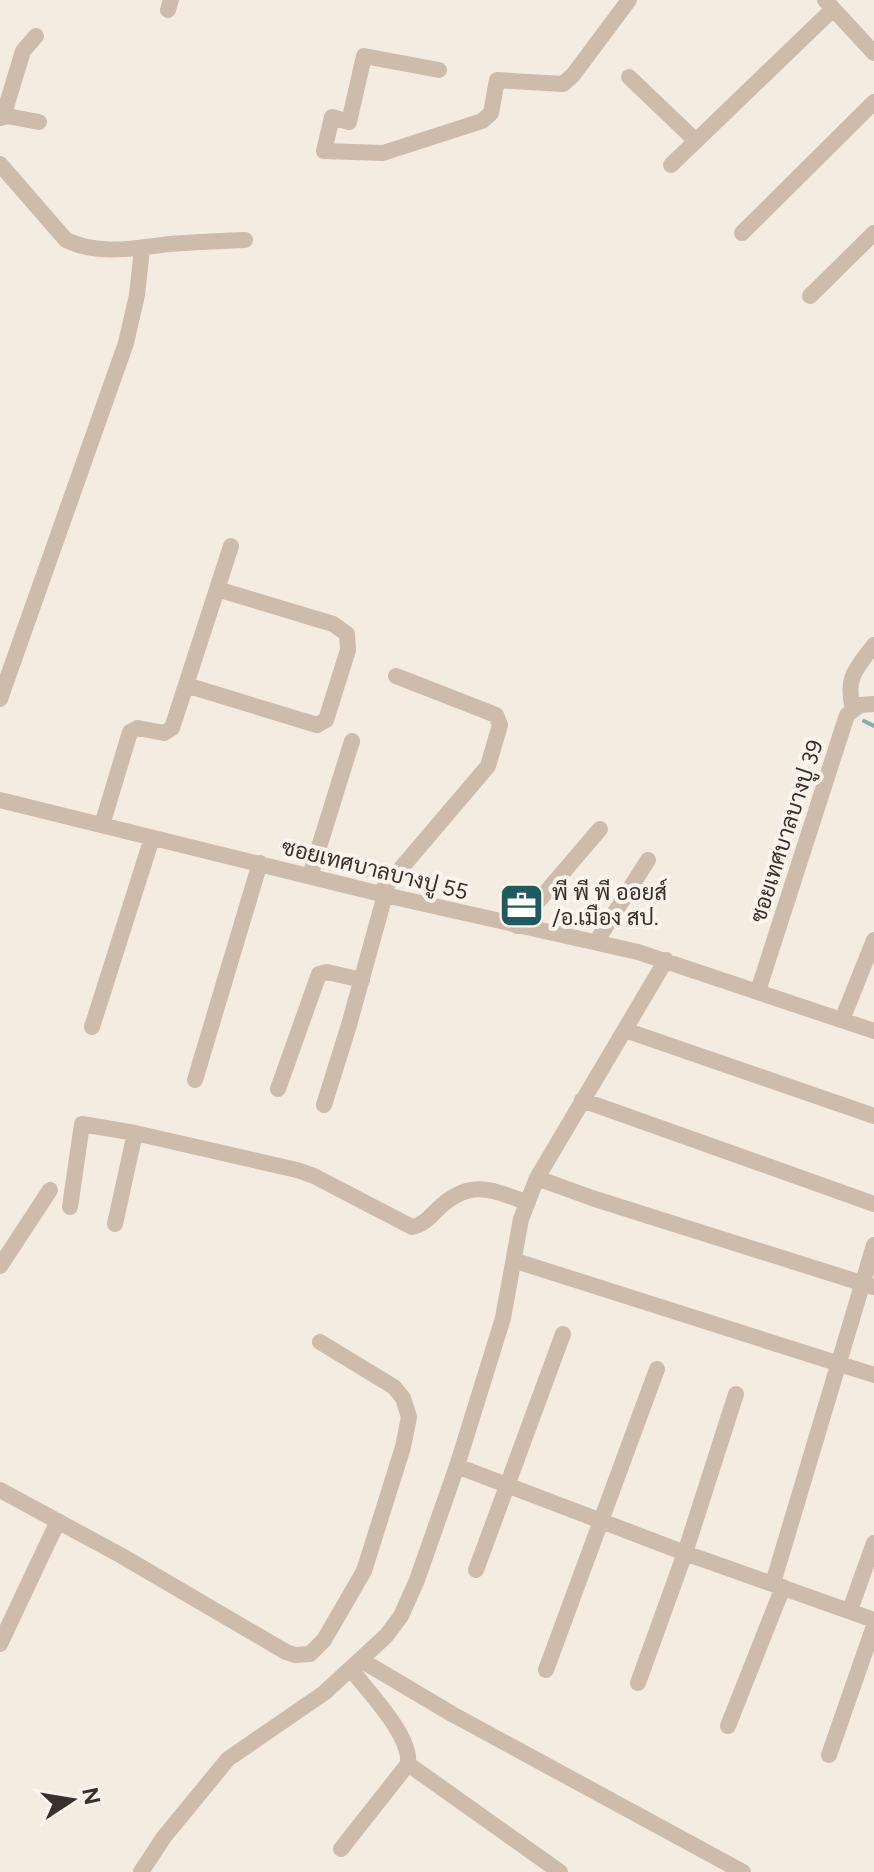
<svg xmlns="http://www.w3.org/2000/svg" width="874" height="1872" viewBox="0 0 874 1872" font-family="Figtree,Sarabun,sans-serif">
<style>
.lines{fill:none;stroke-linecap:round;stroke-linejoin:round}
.stream{stroke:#7fb0b2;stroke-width:4}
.minor{stroke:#cdbbac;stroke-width:16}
.labels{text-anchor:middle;stroke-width:8;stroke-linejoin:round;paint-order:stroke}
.street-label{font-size:22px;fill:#3b302b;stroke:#fbf5ee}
.poi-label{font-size:22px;fill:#3b302b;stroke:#fbf5ee;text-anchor:start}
</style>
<rect width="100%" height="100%" fill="#f4ebe1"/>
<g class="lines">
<path class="stream" d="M864,721L874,726"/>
<path class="minor" d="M825,0L874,53
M168,10L171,0
M439,70L364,56L349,122L332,117L324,151L383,153L482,121L491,113L497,80L563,84L573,75L629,0
M629,77L696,141
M3,117L23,51L36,36
M0,118L7,116L39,122
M0,164L66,240C99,256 135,248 170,244C195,242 220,241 245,240
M671,165L833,9
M742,233L874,102
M810,296L874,233
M186,685L317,725L326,720L348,650L347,634L333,624L217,589
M0,699L126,343L137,295L142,249
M853,709C845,677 856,669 874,645
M0,800L385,895L638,952L874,1031
M102,825L130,732L138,728L164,733L172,728L231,546
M310,876L352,741
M380,893L488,766L500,725L496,715L396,676
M517,926L600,829
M596,942L648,860
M758,991L847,715L860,705L874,704
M842,1020L874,940
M92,1027L152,838
M625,1030L874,1116
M195,1080L260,863
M278,1089L319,974L327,972L362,980
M582,1100L874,1204
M324,1105L349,1025L385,895
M537,1178L592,1198L874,1287
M70,1207L82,1124L135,1133L297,1170L314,1176L412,1227C423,1225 430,1217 438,1209C469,1179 490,1189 526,1202
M115,1224L135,1133
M516,1261L874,1375
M0,1266L50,1190
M457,1466L685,1553L874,1620
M0,1490L122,1556L286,1652L295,1655L310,1654L324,1640L364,1571L403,1447L409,1417L403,1398L394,1387L320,1342
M476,1570L563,1334
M773,1583L874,1245
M850,1610L874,1543
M0,1644L58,1521
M361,1660L452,1714L743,1872
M546,1670L657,1369
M638,1683L685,1553L736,1394
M728,1726L783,1587
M829,1755L874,1626
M408,1764L560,1872
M341,1849L408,1764C412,1736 368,1692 351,1669
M141,1872L164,1837L228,1759L324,1693L386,1636L401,1616L417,1580L457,1466L503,1318L521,1219L537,1178L666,960"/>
</g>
<defs>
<symbol id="office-square" viewBox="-11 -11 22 22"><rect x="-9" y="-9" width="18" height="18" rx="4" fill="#1f5a5e" stroke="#fbf5ee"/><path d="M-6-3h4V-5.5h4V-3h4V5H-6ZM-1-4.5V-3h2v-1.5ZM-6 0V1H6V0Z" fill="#fff"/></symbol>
</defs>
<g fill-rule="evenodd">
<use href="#office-square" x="496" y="880" width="51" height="51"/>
</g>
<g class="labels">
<g class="street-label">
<text transform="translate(786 831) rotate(-72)" y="8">ซอยเทศบาลบางปู 39</text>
<text transform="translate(375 869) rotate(14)" y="8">ซอยเทศบาลบางปู 55</text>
</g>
<g class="poi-label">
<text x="552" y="900">พี พี พี ออยส์<tspan x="552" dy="25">/อ.เมือง สป.</tspan></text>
</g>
</g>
<g transform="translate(72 1800) rotate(78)" stroke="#fbf5ee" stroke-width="6" paint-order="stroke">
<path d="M0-6L14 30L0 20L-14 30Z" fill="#3b302b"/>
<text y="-12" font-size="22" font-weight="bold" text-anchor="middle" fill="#3b302b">N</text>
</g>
</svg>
